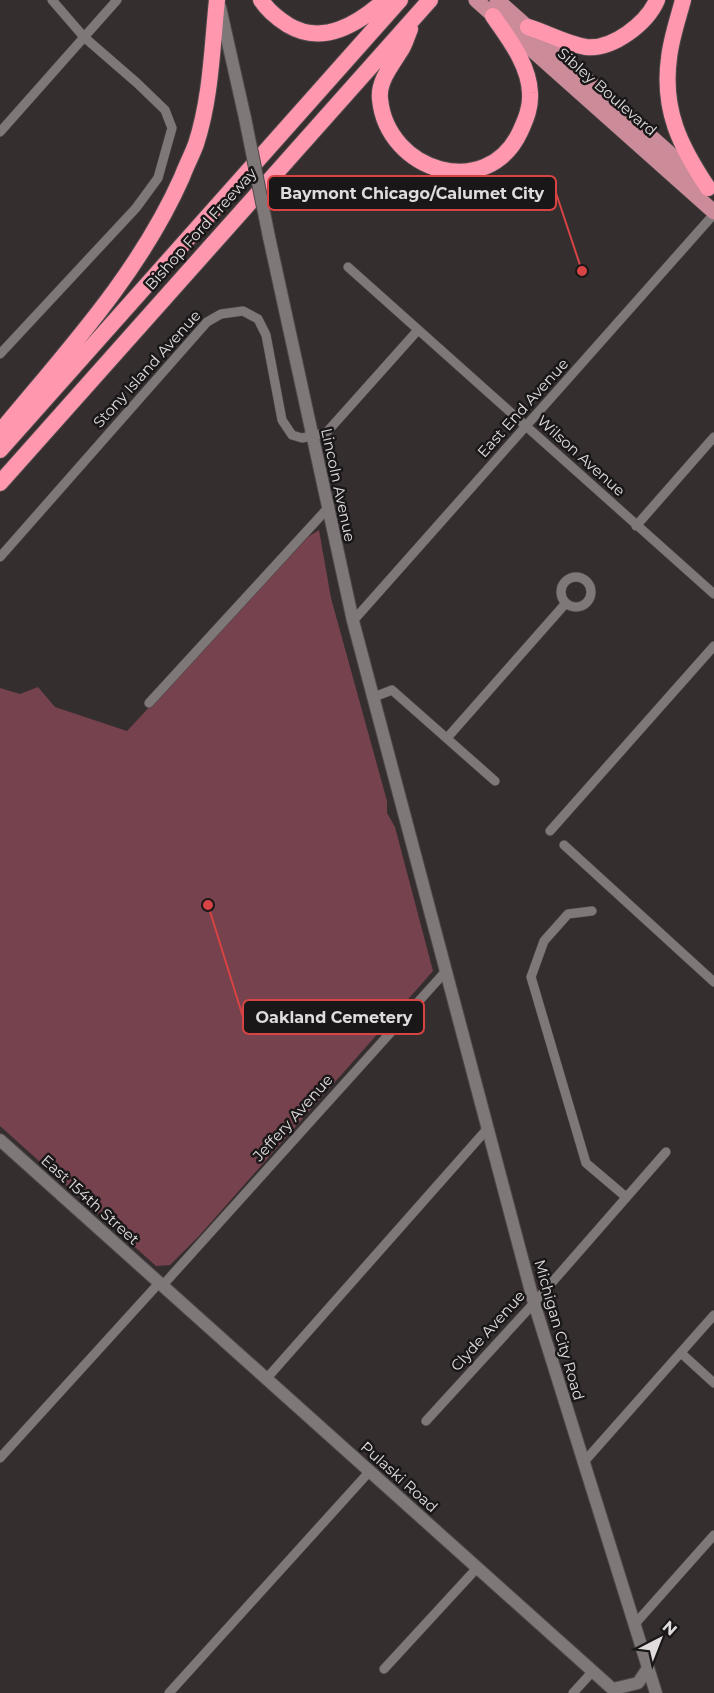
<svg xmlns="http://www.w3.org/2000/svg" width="714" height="1693" viewBox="0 0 714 1693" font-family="Montserrat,sans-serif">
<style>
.green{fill:#75424d}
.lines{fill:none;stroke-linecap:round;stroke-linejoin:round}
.minor-casing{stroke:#4f494a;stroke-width:10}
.tertiary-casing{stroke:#4f494a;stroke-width:14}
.primary-casing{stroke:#4f494a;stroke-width:16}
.motorway-casing{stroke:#4f494a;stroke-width:18}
.minor{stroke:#7f7879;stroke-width:9}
.tertiary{stroke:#7f7879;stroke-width:12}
.primary{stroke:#cc8b99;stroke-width:15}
.motorway{stroke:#ff98ae;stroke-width:16}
.tertiary-bridge-casing{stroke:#4f494a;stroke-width:14;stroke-linecap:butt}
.tertiary-bridge{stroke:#7f7879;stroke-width:12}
.labels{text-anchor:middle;stroke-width:5;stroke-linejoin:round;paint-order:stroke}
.street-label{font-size:15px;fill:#e0dcdd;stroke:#1a1718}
.leader{fill:none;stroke:#d84343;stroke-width:2}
.callout-dot{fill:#d84343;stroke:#1a1718;stroke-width:2}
.callout{fill:#1a1718;stroke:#d84343;stroke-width:2}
.callout-label{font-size:16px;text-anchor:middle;font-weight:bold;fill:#e0dcdd}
</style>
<rect width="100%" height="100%" fill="#342e2f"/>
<path class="green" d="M319,530L331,598L387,801V813L395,827L433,971L199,1236L170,1265L156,1266L0,1126V688L20,694L38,687L55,707L127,731L308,537Z"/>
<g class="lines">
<defs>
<path id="minor" d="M0,132L117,0
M348,267L714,594
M0,354L136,208L158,178L172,128L165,110L137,83L84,37L52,0
M636,526L714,437
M0,557L207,322L221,314L243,311L258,319L266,335L282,420L292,435L302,438L326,433L418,330
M561 592a15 15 0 1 1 30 0a15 15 0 1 1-30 0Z
M353,621L714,214
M374,697L392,690L495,781
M149,703L327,509
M447,738L566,603
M550,831L714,646
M564,845L714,982
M592,911L568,914L544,941L531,977L586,1163L626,1197
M163,1285L446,971
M681,1353L714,1383
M267,1378L488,1128
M426,1421L534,1303L666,1152
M0,1458L160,1282
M583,1463L714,1315
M634,1625L714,1535
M384,1669L477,1568
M169,1693L370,1471
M573,1693L593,1671"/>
<path id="tertiary" d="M220,7L245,118
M269,237L353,621L534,1303L656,1693
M0,1140L617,1693
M613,1689L638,1683L648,1668"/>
<path id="primary" d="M476,0L714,212
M497,0L701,181"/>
<path id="motorway" d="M261,0C268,11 277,18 288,25C323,46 358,24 385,0
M683,0C678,19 671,39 669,58C662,110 680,146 708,188
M528,27C548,33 566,44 586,47C613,50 647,23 657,0
M410,29C407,36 405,44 401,50C392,65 378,81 380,99C387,172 487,202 520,132C526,119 531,107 530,93C529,64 508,38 493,16
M0,432C67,351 139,274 182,177C186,166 192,155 196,144C211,98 212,48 217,0
M0,450L400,0
M0,483L430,0"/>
</defs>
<use href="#minor" class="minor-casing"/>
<use href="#tertiary" class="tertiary-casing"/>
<use href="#primary" class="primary-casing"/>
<use href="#motorway" class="motorway-casing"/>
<use href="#minor" class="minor"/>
<use href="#tertiary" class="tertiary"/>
<use href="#primary" class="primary"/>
<use href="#motorway" class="motorway"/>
<defs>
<path id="tertiary-bridge" d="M245,118L269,237"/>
</defs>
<use href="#tertiary-bridge" class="tertiary-bridge-casing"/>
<use href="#tertiary-bridge" class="tertiary-bridge"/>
</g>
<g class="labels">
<g class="street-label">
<text transform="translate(607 92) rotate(41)" y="5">Sibley Boulevard</text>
<text transform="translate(201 229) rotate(-48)" y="5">Bishop Ford Freeway</text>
<text transform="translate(147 369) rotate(-48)" y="5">Stony Island Avenue</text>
<text transform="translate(523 408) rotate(-48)" y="5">East End Avenue</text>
<text transform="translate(581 456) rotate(42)" y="5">Wilson Avenue</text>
<text transform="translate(338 485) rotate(78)" y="5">Lincoln Avenue</text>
<text transform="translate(293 1118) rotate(-48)" y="5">Jeffery Avenue</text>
<text transform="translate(90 1200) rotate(42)" y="5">East 154th Street</text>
<text transform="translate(559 1330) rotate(74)" y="5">Michigan City Road</text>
<text transform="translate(488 1331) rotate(-48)" y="5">Clyde Avenue</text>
<text transform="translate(399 1477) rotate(42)" y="5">Pulaski Road</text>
</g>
</g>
<path class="leader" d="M582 271L556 193M208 905L243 1017"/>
<g class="callout-dot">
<circle cx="582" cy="271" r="6"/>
<circle cx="208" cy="905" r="6"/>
</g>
<g class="callout">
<rect x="268" y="176" width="288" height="34" rx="6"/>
<rect x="243" y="1000" width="181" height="34" rx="6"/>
</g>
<g class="callout-label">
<text x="412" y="199">Baymont Chicago/Calumet City</text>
<text x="334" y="1023">Oakland Cemetery</text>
</g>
<g transform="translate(660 1639) rotate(42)" stroke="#1a1718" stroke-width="4.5" paint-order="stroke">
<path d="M0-4.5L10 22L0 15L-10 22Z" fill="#e0dcdd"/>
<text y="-9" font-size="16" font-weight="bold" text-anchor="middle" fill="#e0dcdd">N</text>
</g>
</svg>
